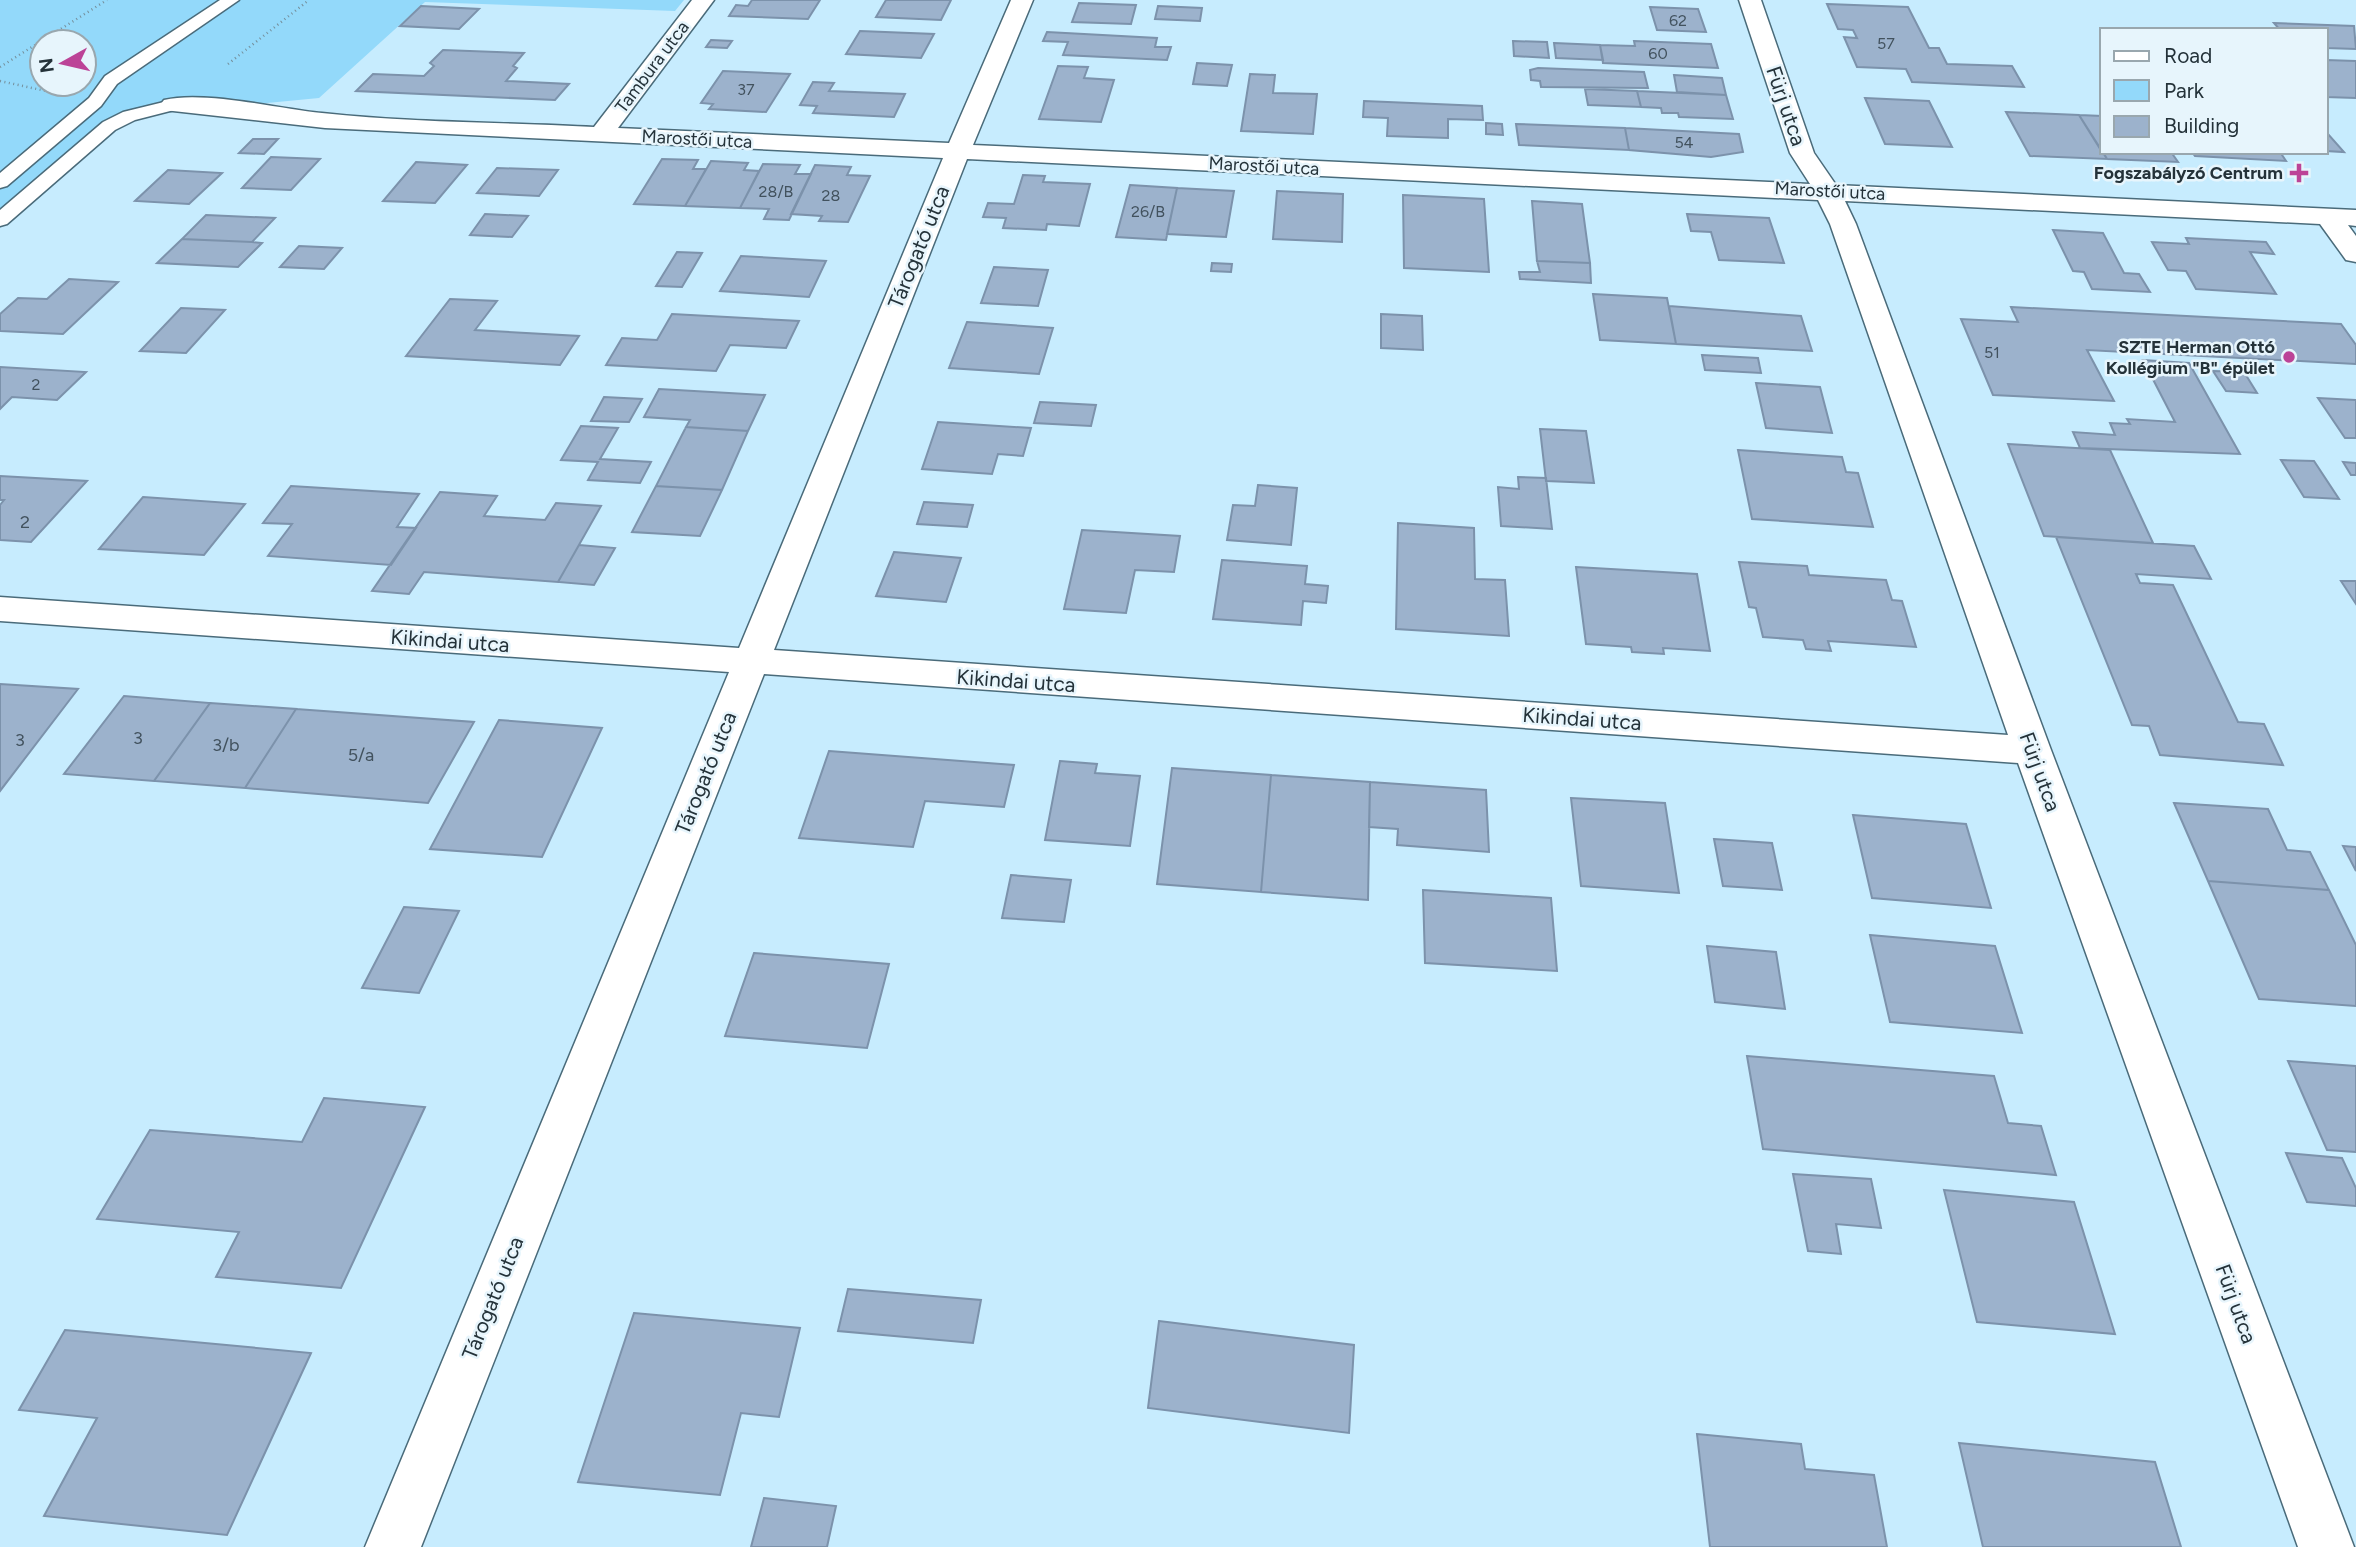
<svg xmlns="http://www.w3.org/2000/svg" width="2356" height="1547" viewBox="0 0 2356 1547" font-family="Figtree,sans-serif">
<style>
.green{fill:#93d9fa;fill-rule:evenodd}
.building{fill:#9cb2cc;stroke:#7c92ab;stroke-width:2}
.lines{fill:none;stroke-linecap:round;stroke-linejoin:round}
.lane-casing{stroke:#4a6b7a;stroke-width:3}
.street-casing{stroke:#4a6b7a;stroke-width:3}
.path{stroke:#758f9b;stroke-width:2.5;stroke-dasharray:1 3.5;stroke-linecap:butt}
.lane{fill:#fff;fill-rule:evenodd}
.street{fill:#fff;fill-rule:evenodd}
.poi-dot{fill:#bc4397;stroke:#e7f5fc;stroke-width:2.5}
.labels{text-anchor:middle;stroke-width:5;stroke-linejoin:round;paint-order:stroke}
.far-number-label{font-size:16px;fill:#42525e}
.far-street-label{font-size:18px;fill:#243239;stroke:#e7f5fc}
.far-poi-label{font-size:18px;font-weight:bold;fill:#243239;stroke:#e7f5fc;text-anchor:end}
.number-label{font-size:18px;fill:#42525e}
.street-label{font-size:21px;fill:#243239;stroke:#e7f5fc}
</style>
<rect width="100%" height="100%" fill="#c7ecfe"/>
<path class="green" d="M0,0H684L675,11L425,2L319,98L152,114L115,129L0,228ZM42,42H84V84H42Z"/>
<path class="building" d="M752,0H820L808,19L729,16L736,5L748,6Z
M886,0H951L941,20L876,17Z
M1079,3L1136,5L1131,24L1072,22Z
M1827,4L1908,7L1929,48H1939L1947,64L2012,66L2024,87L1912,82L1906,69L1857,67L1844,37L1857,38L1853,30L1838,29Z
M421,6L479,9L459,29L400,26Z
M1158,6L1202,8L1200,21L1155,19Z
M1650,7L1698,9L1706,32L1657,30Z
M2274,23L2354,26L2356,49L2326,48V30H2280Z
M860,31L934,34L921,58L846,54Z
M1047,32L1157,38L1155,47H1171L1167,60L1063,55L1068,42L1043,41Z
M711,40L732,41L727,48L706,47Z
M1513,41L1547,42L1549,58L1514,56Z
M1634,41L1711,44L1718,68L1603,63L1600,45L1635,46Z
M1554,43L1600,45L1603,60L1556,58Z
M443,50L524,53L513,66L517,68L506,81L569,84L555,100L356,91L373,74L424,76L434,66L430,63Z
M2326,60L2356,61V98L2326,97Z
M1197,63L1232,65L1227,86L1193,84Z
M1058,66L1088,67L1084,78L1114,80L1101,122L1039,119Z
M1538,68L1644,72L1648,88L1541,87L1540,81L1531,80L1530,70Z
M723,71L790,74L766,112L709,109L713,104L701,103Z
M1250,74L1275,75L1273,93L1317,94L1313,134L1241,131Z
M1674,75L1722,78L1726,95L1677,92Z
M813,82L834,83L829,91L905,94L894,117L813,113L817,106L800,105Z
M1585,89L1637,91L1641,107L1588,105Z
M1637,91L1726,95L1733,119L1679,117L1678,113H1662L1661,108L1641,107Z
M1865,98L1929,101L1952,147L1885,144Z
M1364,101L1482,106L1483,120L1448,119V138L1387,136L1388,118L1363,117Z
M2006,112L2079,115L2107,159L2030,156Z
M2079,115L2102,116V152Z
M1486,123L1502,124L1503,135L1486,134Z
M1516,124L1625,128L1629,150L1519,145Z
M1625,128L1739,134L1743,152L1711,157L1629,150Z
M2326,134H2328L2344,152L2326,151Z
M253,139H278L264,154L239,153Z
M2103,152H2171L2178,162L2107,159Z
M2192,152H2280L2286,161L2195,156Z
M271,157L320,159L291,190L242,188Z
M662,159L698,160L693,169H706L685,206L634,204Z
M711,161L748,163L744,170L759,171L740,208L685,206Z
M416,162L467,165L435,203L383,201Z
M763,164L800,165L795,174H811L789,220L764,219L769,209L740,208Z
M815,165L851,167L847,175L870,176L848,222L819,221L822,216L791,214Z
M497,168L558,170L539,196L477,193Z
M168,170L222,173L189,204L135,201Z
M1023,175L1045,176L1043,182L1090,184L1079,226L1047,224L1046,230L1003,228L1006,218L983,217L988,203L1014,204Z
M1130,185L1177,188L1166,240L1116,237Z
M1177,188L1234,191L1226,237L1167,234Z
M1277,191L1343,194L1342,242L1273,239Z
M1403,195L1484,199L1489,272L1404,268Z
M1532,201L1582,204L1590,263L1537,261Z
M485,214L528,216L512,237L470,235Z
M1687,214L1769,218L1784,263L1719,260L1711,232L1691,231Z
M206,215L275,218L252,242L182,239Z
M2053,230L2103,233L2124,273L2139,274L2150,292L2092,289L2084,272L2073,271Z
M2186,238L2266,242L2274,254L2250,252L2276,294L2196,289L2186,271L2168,270L2152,242L2189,244Z
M182,239L252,242L262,243L238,267L157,263Z
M299,246L342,248L324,269L280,267Z
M677,252L702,253L682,287L656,286Z
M741,256L826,261L809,297L720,291Z
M1537,261L1590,263L1591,283L1520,279L1519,272H1540Z
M1212,263L1232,264L1231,272L1211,271Z
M994,267L1048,270L1038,306L981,303Z
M69,279L118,282L63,334L0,331V314L18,298L47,299Z
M1593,294L1667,298L1676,344L1600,340Z
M450,299L497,301L475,330L579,336L560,365L406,356Z
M1669,306L1801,316L1812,351L1676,344Z
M2011,307L2341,324L2356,345V364L2087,350L2114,401L1993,395L1961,319L2018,322Z
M181,308L225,310L186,353L140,351Z
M672,314L799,321L786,348L730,345L716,371L606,365L622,338L657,340Z
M1381,314L1422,316L1423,350L1381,348Z
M967,322L1053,328L1039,374L949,368Z
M1702,355L1758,358L1761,373L1705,370Z
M2143,360L2189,363L2240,454L2080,448L2073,432L2115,435L2110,423L2130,424L2127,419L2175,422Z
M0,367L86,372L57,400L12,397L0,409Z
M2213,371L2244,372L2257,393L2226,391Z
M1756,383L1820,387L1832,433L1766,428Z
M659,389L765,395L748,431L686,427L690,420L644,417Z
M604,397L642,399L629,422L591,421Z
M2318,398L2356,400V438H2345Z
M1040,402L1096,405L1091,426L1034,423Z
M938,422L1031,428L1023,456L998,454L992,474L922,469Z
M581,426L618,428L600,459L651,462L640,483L588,480L598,462L561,460Z
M686,427L748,431L722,490L656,486Z
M1540,429L1586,431L1594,483L1546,481Z
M2008,444L2110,450L2153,543L2044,536Z
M1738,450L1842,457L1846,472L1858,473L1873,527L1752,519Z
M2281,460L2314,461L2339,499L2304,497Z
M2343,462L2356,463V475H2351Z
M0,476L87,481L31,542L0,540V505L4,500H0Z
M1518,477L1546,478L1552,529L1501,526L1498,487L1519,489Z
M1258,485L1297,488L1291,545L1227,540L1233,505L1255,506Z
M291,486L419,494L397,527L416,528L391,565L268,556L292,524L263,523Z
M656,486L722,490L700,536L632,532Z
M440,492L497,496L484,516L545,520L556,503L601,506L558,582L424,572L409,594L372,591Z
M143,497L245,504L204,555L99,549Z
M924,502L973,505L967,527L917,524Z
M1398,523L1474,528L1475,579L1505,580L1509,636L1396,629Z
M1082,530L1180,536L1174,572L1135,570L1126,613L1064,609Z
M2056,537L2194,546L2211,579L2136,574L2140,583L2173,585L2238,722L2264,724L2283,765L2160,755L2149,726L2132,725Z
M579,545L615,548L594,585L558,582Z
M894,552L961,558L946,602L876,596Z
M1222,560L1307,566L1305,584L1328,586L1326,603L1303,601L1301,625L1213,619Z
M1739,562L1807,566L1809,575L1886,580L1892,600L1902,601L1916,647L1828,641L1831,651L1806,649L1803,640L1763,637L1756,608L1749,607Z
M1576,567L1697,574L1710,651L1663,648L1664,654L1632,652L1631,647L1586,644Z
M2341,581H2356V604Z
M0,684L78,689L0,791Z
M124,696L210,703L154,781L64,774Z
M210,703L296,709L245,788L154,781Z
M296,709L474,722L428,803L245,788Z
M499,720L602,728L542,857L430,849Z
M829,751L1014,765L1004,807L925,801L913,847L799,838Z
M1060,761L1097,764L1095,773L1140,776L1130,846L1045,840Z
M1172,768L1271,775L1261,892L1157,884Z
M1271,775L1370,782L1368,900L1261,892Z
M1370,782L1486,790L1489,852L1397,845L1398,829L1369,827Z
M1571,798L1665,803L1679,893L1581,886Z
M2174,803L2268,809L2287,850L2310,852L2329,890L2208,881Z
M1853,815L1966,824L1991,908L1872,898Z
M1714,839L1772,843L1782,890L1723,886Z
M2343,846L2356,847V871Z
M1011,875L1071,880L1064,922L1002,918Z
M2208,881L2329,890L2356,945V1006L2259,999Z
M1423,890L1551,898L1557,971L1425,963Z
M404,907L459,911L419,993L362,988Z
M1870,935L1995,946L2022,1033L1890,1022Z
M1707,946L1776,952L1785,1009L1715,1002Z
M754,953L889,964L867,1048L725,1036Z
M1747,1056L1994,1076L2008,1123L2041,1126L2056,1175L1763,1149Z
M2288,1061L2356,1066V1152L2327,1150Z
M324,1098L425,1107L341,1288L216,1277L239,1232L97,1219L150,1130L302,1142Z
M2286,1153L2342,1158L2356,1188V1206L2307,1202Z
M1793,1174L1871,1179L1881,1228L1836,1224L1841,1254L1808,1251Z
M1944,1190L2074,1202L2115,1334L1977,1322Z
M848,1289L981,1300L973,1343L838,1331Z
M634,1313L800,1328L779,1417L741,1413L720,1495L578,1482Z
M1159,1321L1354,1345L1349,1433L1148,1408Z
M65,1330L311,1353L227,1535L44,1516L97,1418L19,1410Z
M1697,1434L1801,1444L1805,1469L1874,1475L1887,1547H1710Z
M1959,1443L2155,1462L2181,1547H1983Z
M764,1498L836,1506L827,1547H751Z"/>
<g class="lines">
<defs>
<path id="lane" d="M220,0H239L117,84L101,106L7,186L0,188V173L89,98L105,76Z
M172,100L178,101L181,105L178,109L135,120L115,130L7,224L0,226V210L103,122L123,112Z"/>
<path id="street" d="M692,0H714L618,128L949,143L1011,0H1033L973,145L1810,184L1790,153L1739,0H1761L1814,153L1836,185L2356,210V226L2348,225L2356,236V262L2346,260L2320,224L1845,201L1856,224L2051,750L2354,1547H2298L2018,763L764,674L421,1547H365L729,672L0,621V597L739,648L943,158L325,128L164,110L160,105L164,100C204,90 279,109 322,113C412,123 504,122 594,127ZM967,159L1818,200L1830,224L2008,735L774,650Z"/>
</defs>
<use href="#lane" class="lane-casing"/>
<use href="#street" class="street-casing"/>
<path class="path" d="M228,64L309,0
M0,67L107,0
M0,81L46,91"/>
<use href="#lane" class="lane"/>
<use href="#street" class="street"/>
</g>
<g class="poi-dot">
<path d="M2295.5 162.5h7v7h7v7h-7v7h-7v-7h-7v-7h7z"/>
<circle cx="2289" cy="357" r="7"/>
</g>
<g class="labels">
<g class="far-number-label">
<text x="1678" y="26">62</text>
<text x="1886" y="49">57</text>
<text x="1658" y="59">60</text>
<text x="746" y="95">37</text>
<text x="1684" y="148">54</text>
<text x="776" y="197">28/B</text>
<text x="831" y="201">28</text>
<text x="1148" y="217">26/B</text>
<text x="1992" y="358">51</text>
<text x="36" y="390">2</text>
</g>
<g class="far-street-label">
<text transform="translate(652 67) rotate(-53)" y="6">Tambura utca</text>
<text transform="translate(697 139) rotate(3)" y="6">Marostői utca</text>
<text transform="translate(1264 166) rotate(3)" y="6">Marostői utca</text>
<text transform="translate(1830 191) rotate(3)" y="6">Marostői utca</text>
</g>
<g class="far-poi-label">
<text x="2283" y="179">Fogszabályzó Centrum</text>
<text x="2275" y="353">SZTE Herman Ottó<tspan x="2275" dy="21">Kollégium "B" épület</tspan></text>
</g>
<g class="number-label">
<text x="25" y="528">2</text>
<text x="138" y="744">3</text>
<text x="20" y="746">3</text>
<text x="226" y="751">3/b</text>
<text x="361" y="761">5/a</text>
</g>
<g class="street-label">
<text transform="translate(1786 106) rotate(71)" y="7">Fürj utca</text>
<text transform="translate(919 247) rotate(-68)" y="7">Tárogató utca</text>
<text transform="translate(450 641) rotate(4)" y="7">Kikindai utca</text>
<text transform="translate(1016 681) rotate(4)" y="7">Kikindai utca</text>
<text transform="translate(1582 719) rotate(4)" y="7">Kikindai utca</text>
<text transform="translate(2040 772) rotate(70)" y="7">Fürj utca</text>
<text transform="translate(706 773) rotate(-68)" y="7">Tárogató utca</text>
<text transform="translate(493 1298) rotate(-68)" y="7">Tárogató utca</text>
<text transform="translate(2236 1304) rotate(70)" y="7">Fürj utca</text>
</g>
</g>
<rect x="2100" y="28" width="228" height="126" fill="#e7f5fc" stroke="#99a7ae" stroke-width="2"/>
<rect x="2114" y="51" width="35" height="10" fill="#ffffff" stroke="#99a7ae" stroke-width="2"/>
<text x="2164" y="63" font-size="21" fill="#243239">Road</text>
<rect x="2114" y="80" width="35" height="21" fill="#93d9fa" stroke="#99a7ae" stroke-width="2"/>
<text x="2164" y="98" font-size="21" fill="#243239">Park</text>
<rect x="2114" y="116" width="35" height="21" fill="#9cb2cc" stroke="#99a7ae" stroke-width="2"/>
<text x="2164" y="133" font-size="21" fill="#243239">Building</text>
<g transform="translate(63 63) rotate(262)"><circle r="33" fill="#e7f5fc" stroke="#99a7ae" stroke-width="2"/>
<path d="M0-5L12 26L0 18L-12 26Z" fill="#bc4397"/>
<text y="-10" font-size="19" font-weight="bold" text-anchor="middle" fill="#243239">N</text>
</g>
</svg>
